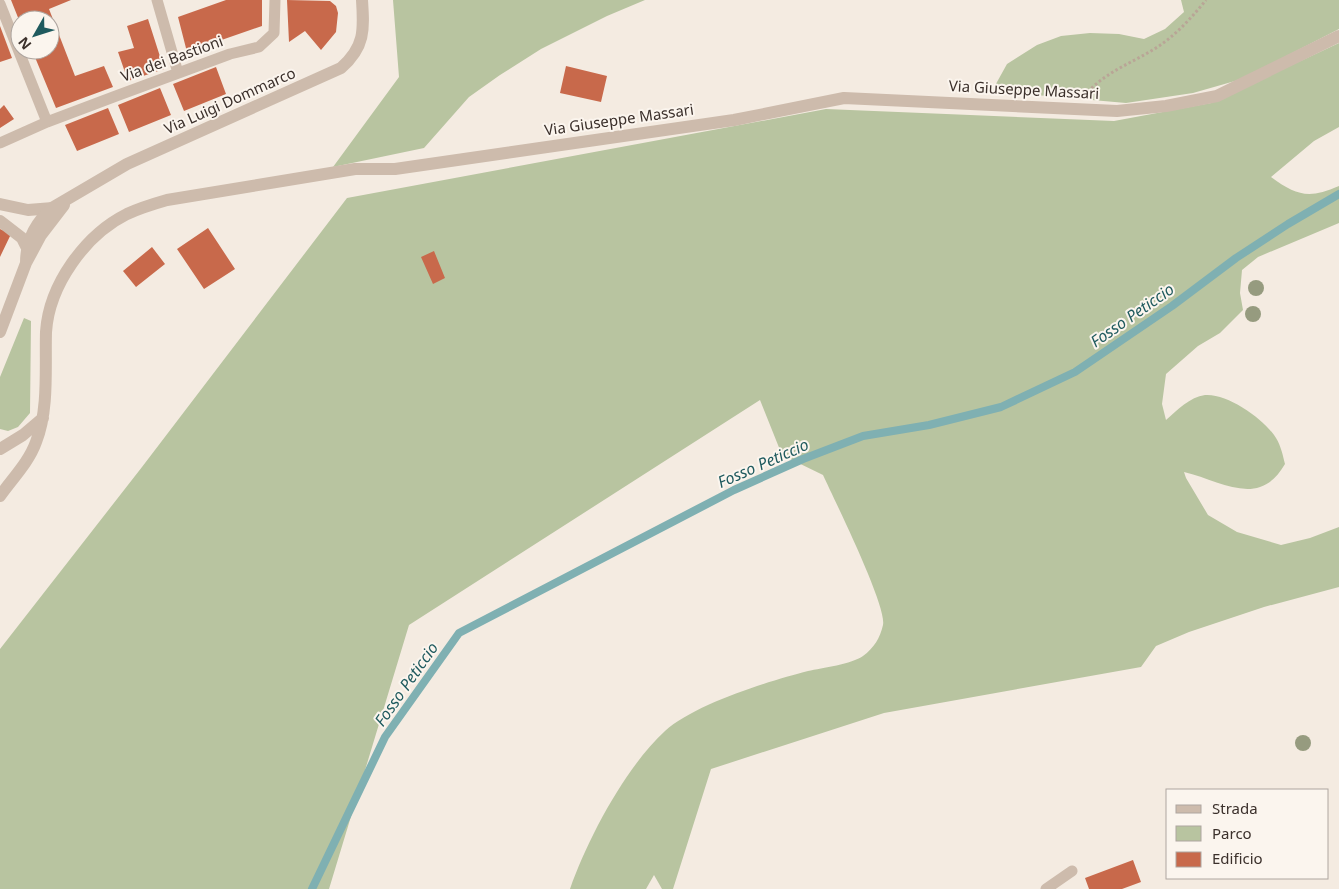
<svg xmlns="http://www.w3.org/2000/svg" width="1339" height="889" viewBox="0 0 1339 889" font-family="'Noto Sans',sans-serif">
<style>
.green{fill:#b8c4a0}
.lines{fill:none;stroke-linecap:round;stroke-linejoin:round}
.stream{stroke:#7fb0b2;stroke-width:8}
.building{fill:#c8694b}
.path{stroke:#b9a596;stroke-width:3;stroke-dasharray:2.5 2.5;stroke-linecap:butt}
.service{stroke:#cdbbac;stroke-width:11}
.minor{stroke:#cdbbac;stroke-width:12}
.tertiary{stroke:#cdbbac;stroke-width:12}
.tree{fill:#969b7f}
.labels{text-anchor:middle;stroke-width:4;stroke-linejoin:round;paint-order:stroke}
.street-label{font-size:15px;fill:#3b302b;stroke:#fbf5ee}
.water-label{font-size:16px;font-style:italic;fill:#1f5a5e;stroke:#fbf5ee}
</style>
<rect width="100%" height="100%" fill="#f4ebe1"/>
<path class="green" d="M393,0H645L607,16L541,49L500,75L469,97L424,148L333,167L399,77Z
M1181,0H1339V29L1242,79L1193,93L1126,103L992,91L1007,64L1037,45L1061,36L1090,33L1119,34L1144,39L1165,29L1184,12Z
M1339,43V127L1314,141L1271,177C1297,196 1309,199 1339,186V223L1258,257L1242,270L1240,293L1243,310L1220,333L1198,346L1166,374L1162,404L1166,420C1177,410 1190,397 1205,395C1228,393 1265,420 1276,438C1281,446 1283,456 1285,464C1259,509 1222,481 1184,472L1186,478L1208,515L1237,532L1281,545L1310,538L1339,527V587L1264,607L1189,632L1156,646L1141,667L884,713L711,769L673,889H662L654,875L646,889H570C588,838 625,768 665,731C695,704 769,681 808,671C822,668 852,664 863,656C874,648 880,638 883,625C887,606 834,499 823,475L782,455L760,400L409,625L329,889H0V649L142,467L347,198L826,109L1114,121L1211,103Z
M24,318L31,321L30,413L18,427L8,431L0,429V377Z"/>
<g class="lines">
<path class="stream" d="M312,889L385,737L459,633L734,490L803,459L863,436L929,425L1001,407L1075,372L1172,306L1236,258L1288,224L1339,194"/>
</g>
<path class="building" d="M11,0H71L49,9L75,76L104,66L113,87L56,108L32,50H50V20H19Z
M226,0H262V26L187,52L178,17Z
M287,0L330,1L336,6L338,13L336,32L321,50L305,31L289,42Z
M148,19L164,69L128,81L118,52L134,48L127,26Z
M0,26L12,58L0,62Z
M566,66L607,76L601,102L560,93Z
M216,67L226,94L184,111L173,84Z
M160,88L171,115L129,132L118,105Z
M4,105L14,119L0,128V109Z
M108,108L119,134L77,151L65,125Z
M208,228L235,269L204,289L177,249Z
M0,229L11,234L0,257Z
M152,247L165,264L136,287L123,271Z
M434,251L445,278L433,284L421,257Z
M1133,860L1141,882L1122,889H1089L1085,878Z"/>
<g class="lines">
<path class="path" d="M1088,92C1108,70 1135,62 1159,46C1177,34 1193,16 1206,0"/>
<path class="service" d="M157,0L178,73
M0,4L47,122
M0,143L47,122L116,96L230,54L259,47L274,33L275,0
M1046,889L1072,871"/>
<path class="minor" d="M0,204L28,210L53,208
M0,221L22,238L26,246"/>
<path class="tertiary" d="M26,263C26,240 35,223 52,208L127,164L341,68C365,47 364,30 362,0
M0,332L26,263L41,235L64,205
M0,449L23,435L43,418
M0,496C12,479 29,462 36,442C49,409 45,368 46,332C49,285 85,235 127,214C140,208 153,204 167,200L355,169H395L734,120L844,98L1117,111L1166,106L1217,96L1339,36"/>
</g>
<g class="tree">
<circle cx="1256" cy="288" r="8"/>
<circle cx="1253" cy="314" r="8"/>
<circle cx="1303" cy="743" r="8"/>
</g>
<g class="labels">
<g class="street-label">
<text transform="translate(172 59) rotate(-20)" y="5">Via dei Bastioni</text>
<text transform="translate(1024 90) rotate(3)" y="5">Via Giuseppe Massari</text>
<text transform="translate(230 101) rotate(-24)" y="5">Via Luigi Dommarco</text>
<text transform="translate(619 120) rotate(-8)" y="5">Via Giuseppe Massari</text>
</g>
<g class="water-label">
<text transform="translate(1132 315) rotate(-35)" y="6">Fosso Peticcio</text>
<text transform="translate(763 463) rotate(-24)" y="6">Fosso Peticcio</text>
<text transform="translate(406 684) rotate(-55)" y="6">Fosso Peticcio</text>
</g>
</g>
<rect x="1166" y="789" width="162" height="90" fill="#fbf5ee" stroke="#aea6a0"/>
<rect x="1176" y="805" width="25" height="8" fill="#cdbbac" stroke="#aea6a0"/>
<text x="1212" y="814" font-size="15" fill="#3b302b">Strada</text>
<rect x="1176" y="826" width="25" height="15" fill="#b8c4a0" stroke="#aea6a0"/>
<text x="1212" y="839" font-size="15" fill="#3b302b">Parco</text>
<rect x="1176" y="852" width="25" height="15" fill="#c8694b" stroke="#aea6a0"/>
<text x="1212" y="864" font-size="15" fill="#3b302b">Edificio</text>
<g transform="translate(35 35) rotate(231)"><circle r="24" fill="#fbf5ee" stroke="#aea6a0"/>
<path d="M0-4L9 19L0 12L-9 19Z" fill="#1f5a5e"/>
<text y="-8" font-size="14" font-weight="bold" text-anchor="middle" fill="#3b302b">N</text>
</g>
</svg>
